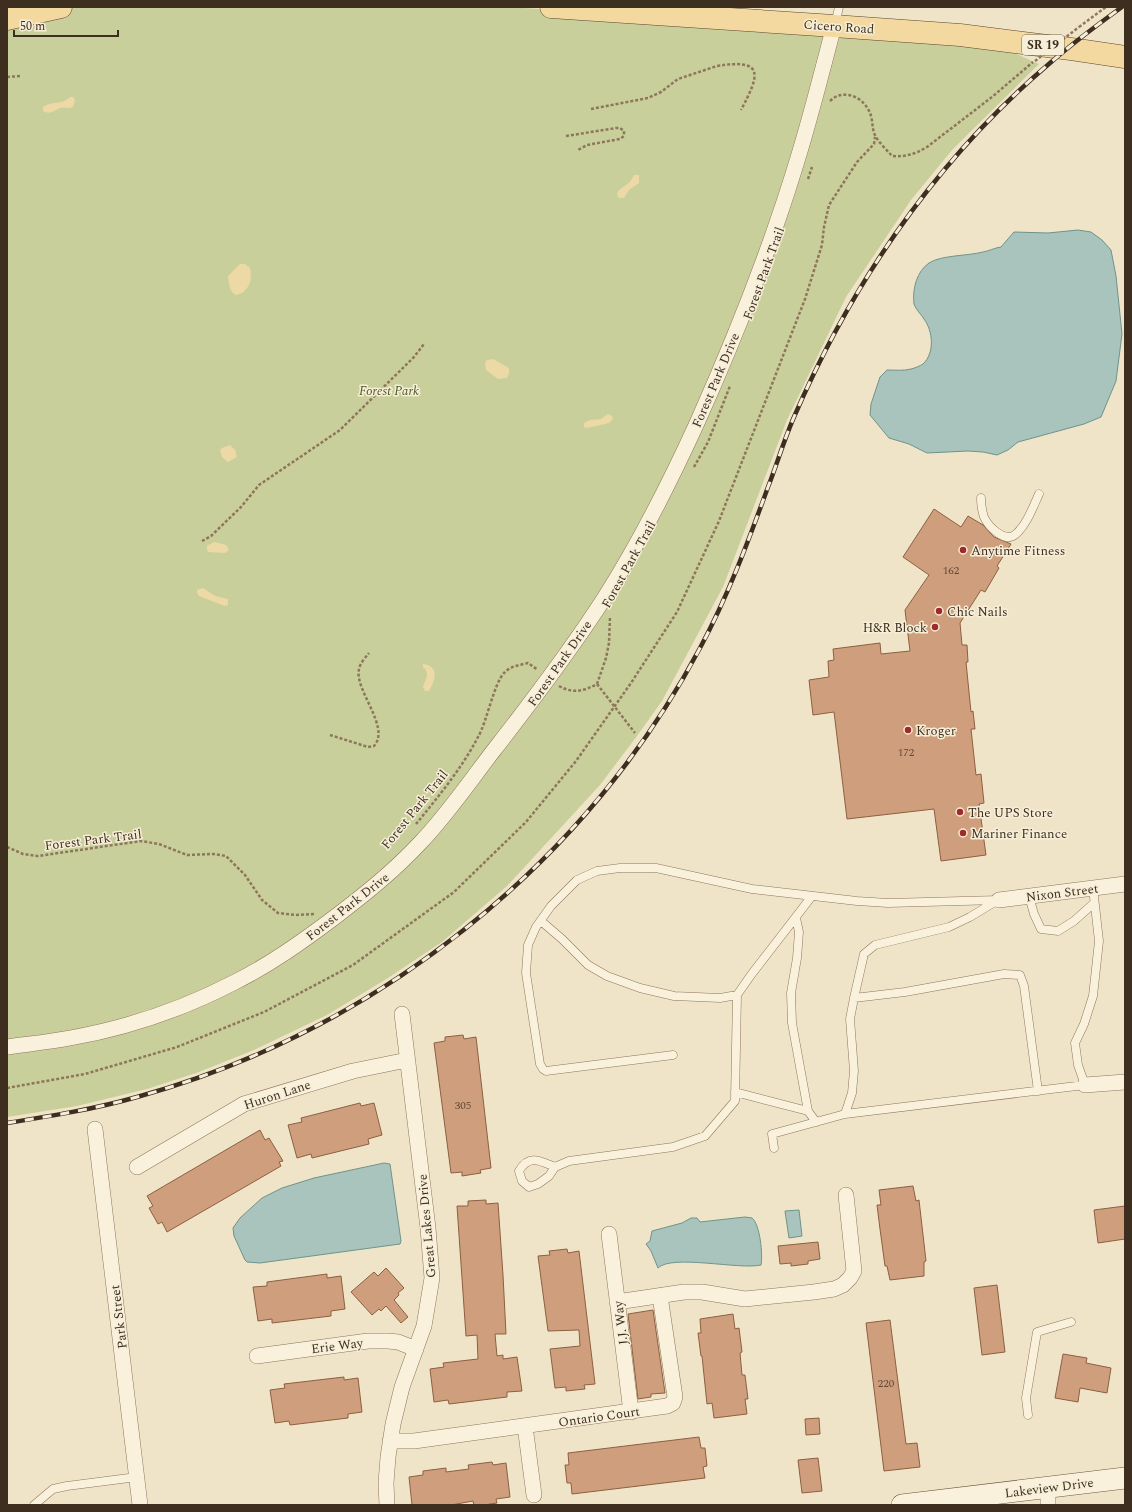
<svg xmlns="http://www.w3.org/2000/svg" width="1132" height="1512" viewBox="0 0 1132 1512" font-family="Spectral,serif">
<style>
.green{fill:#c9cf9b}
.sand{fill:#ecd9a5}
.water{fill:#a9c4bc;stroke:#6f938a}
.building{fill:#cf9f7d;stroke:#8d5f41}
.lines{fill:none;stroke-linecap:round;stroke-linejoin:round}
.lane-casing{stroke:#8d765c;stroke-width:9}
.street-casing{stroke:#8d765c;stroke-width:16}
.secondary-casing{stroke:#6f573f;stroke-width:22}
.primary-casing{stroke:#5b4430;stroke-width:23}
.path{stroke:#8d765c;stroke-width:2.5;stroke-dasharray:3 2;stroke-linecap:butt}
.lane{stroke:#faf1dc;stroke-width:8}
.street{stroke:#faf1dc;stroke-width:15}
.secondary{stroke:#faf1dc;stroke-width:21}
.primary{stroke:#f3d9a0;stroke-width:22}
.rail-casing{stroke:#3d2e20;stroke-width:4.5}
.rail{stroke:#f7eed8;stroke-width:3;stroke-dasharray:9;stroke-linecap:butt}
.path-bridge{stroke:#8d765c;stroke-width:2.5;stroke-dasharray:3 2;stroke-linecap:butt}
.poi-dot{fill:#9e2a2b;stroke:#f7eed8;stroke-width:1.5}
.labels{text-anchor:middle;stroke-width:3;stroke-linejoin:round;paint-order:stroke}
.number-label{font-size:11px;fill:#624a37}
.shield{fill:#f7eed8;stroke:#756857;stroke-width:1}
.shield-label{font-size:12px;font-weight:bold;fill:#3d2e20}
.street-label{font-size:13px;fill:#3d2e20;stroke:#f7eed8}
.park-label{font-size:13px;font-style:italic;fill:#4d5a26;stroke:#f7eed8}
.poi-label{font-size:13px;fill:#3d2e20;stroke:#f7eed8;text-anchor:start}
</style>
<rect width="100%" height="100%" fill="#f0e4c8"/>
<path class="green" d="M71,7H509L981,38L1039,64L953,149L911,200L846,297L787,420L723,587L662,701L637,736L600,785L507,886L442,942L388,978L327,1015L254,1050L199,1072L147,1089L77,1106L7,1117V22Z"/>
<path class="sand" d="M70,97H73L75,100L73,107C69,109 64,107 60,108C53,111 50,115 43,111V107C53,100 60,106 70,97Z
M634,175H639V183L629,190L624,198H619L617,195L618,191L630,182Z
M240,264H245L250,268C253,279 249,293 236,295C229,292 229,283 228,276Z
M493,359L509,368V373L507,378L498,379L486,370L485,363L487,360Z
M608,414L612,416L613,419L609,423L587,428L584,427V423L590,420L601,419Z
M230,445L235,450L237,457L228,462L222,457L220,450L222,448Z
M215,542L226,545L229,550L225,553L208,552L207,549V546L212,543Z
M203,588L215,596L228,599V605L225,606L222,605L199,596L197,593V590Z
M423,664C440,666 435,681 429,691H425L423,687C425,680 431,673 423,667Z"/>
<path class="water" d="M1078,230L1091,232L1102,240L1111,250L1116,276L1122,334L1116,381L1101,417L1084,424L1018,442L1008,450L997,455L983,452L968,451L927,453L909,444L889,438L870,415L871,404L880,377L887,370C895,370 904,371 911,369C915,368 920,366 923,364C935,353 933,331 924,319C921,314 916,310 914,304C912,289 917,271 929,263C941,255 968,256 983,252C989,251 994,248 1001,247L1014,232L1048,233Z
M384,1163L390,1164L401,1241L400,1244L260,1263L247,1262L245,1260L234,1236L233,1228L240,1218L262,1198L282,1188L314,1178Z
M799,1210L802,1236L789,1238L785,1211Z
M745,1217L752,1218C760,1224 763,1255 761,1265C739,1270 672,1254 658,1268L651,1251L646,1244L650,1241L652,1231L682,1223L691,1218H697L700,1222Z"/>
<path class="building" d="M934,509L961,527L968,516L983,525L994,537L1011,544L997,566L999,568L985,592L981,590L960,623L962,645H967L968,662H966L971,712L973,711L975,729H971L976,775L981,774L984,803L979,804L986,855L941,861L934,809L847,819L834,712L813,715L809,680L829,677L828,661L834,660L833,649L880,643L881,654L910,651L905,610L929,575L903,557Z
M463,1035L464,1039L476,1037L491,1168L480,1170L481,1173L462,1176V1172L451,1173L434,1043L445,1041V1037Z
M360,1103L361,1106L374,1103L382,1135L368,1139L369,1144L312,1158L311,1154L297,1158L288,1125L302,1122L301,1118Z
M260,1130L265,1140L269,1138L283,1161L279,1162L281,1166L167,1232L162,1222L158,1224L149,1208L153,1206L147,1196Z
M913,1186L916,1201L919,1200L926,1261L924,1262V1276L890,1280L887,1266H885L880,1229L877,1205H881L879,1190Z
M486,1200V1204L498,1203L503,1275L506,1334H495L497,1356L503,1355V1359L517,1357L522,1391L507,1392V1397L449,1404L448,1400L434,1402L430,1369L444,1367L443,1363L478,1359L477,1335L466,1336L457,1206H468V1201Z
M1125,1206V1239L1098,1243L1094,1210Z
M818,1242L820,1259L808,1261V1264L791,1266V1263L780,1264L778,1246Z
M567,1249L568,1253L579,1251L595,1384L584,1385L585,1389L566,1391V1387L555,1388L550,1349L580,1346L579,1330L548,1331L538,1256L550,1255L549,1251Z
M386,1268L404,1288L398,1293L399,1295L394,1300L408,1317L401,1323L386,1306L381,1311L379,1309L372,1315L351,1292L374,1272L378,1276Z
M327,1274V1278L341,1276L345,1309L331,1311V1316L272,1323V1319L258,1321L253,1287L267,1286V1282Z
M997,1285L1005,1352L982,1355L974,1288Z
M653,1310L665,1393L651,1394V1397L638,1399L628,1314Z
M733,1314L735,1329L739,1328L742,1352L740,1353L742,1375H745L748,1399H745L747,1414L714,1418L712,1403L707,1404L702,1356H701L698,1333H701L700,1319Z
M890,1320L906,1444L917,1443L920,1467L884,1471L866,1323Z
M1063,1354L1087,1358L1086,1363L1111,1368L1107,1393L1080,1388L1078,1402L1055,1398Z
M344,1377V1380L358,1378L362,1412L348,1414V1418L290,1425L289,1421L275,1423L270,1390L285,1388L284,1384Z
M819,1418L820,1434L806,1435L805,1419Z
M699,1437L701,1448H705L707,1466L703,1467L705,1478L572,1494L571,1483H567L565,1465H569L568,1453Z
M818,1458L822,1491L802,1493L798,1460Z
M492,1462L493,1465L506,1463L510,1497L496,1499L497,1503L484,1505H474L473,1501L451,1505H412L409,1477L423,1475V1471L446,1468V1472L469,1469L468,1465Z"/>
<g class="lines">
<defs>
<path id="lane" d="M835,25L839,7
M981,498C981,504 982,511 984,517C988,526 1005,544 1016,534C1027,524 1033,507 1039,494
M1029,896L1034,914L1041,929L1058,931L1074,921L1094,903
M796,918L799,932L797,958L791,993L792,1023L808,1111L816,1122
M541,921L562,939L588,965L607,976L640,988L674,996L720,998L737,995L751,975L812,896
M854,998L864,954L875,945L949,927L970,917L998,900
M673,1055L546,1071L543,1069L540,1064L526,973L528,945L536,927L551,906L577,880L597,871L620,868H656L752,889L857,901L888,903L999,900
M735,1092L808,1111
M845,1114L852,1093L854,1071L850,1019L854,998L905,992L1004,974L1020,975L1024,986L1038,1091
M774,1148L772,1134L845,1114L1085,1085L1078,1065L1075,1043L1084,1024L1093,996L1099,941L1093,888
M555,1167C540,1161 529,1154 519,1171L522,1181L529,1187L538,1184L549,1176L555,1167L569,1161L673,1147L705,1136L735,1101L737,995
M1028,1415L1026,1398L1037,1332L1071,1322
M34,1505L53,1489L67,1486L137,1477"/>
<path id="street" d="M999,900L1125,884
M7,1047C28,1044 49,1042 70,1038C127,1028 183,1009 235,982C271,964 303,941 335,917C365,894 394,871 420,843C447,815 470,781 494,750C533,700 571,650 605,597C640,542 670,482 697,423C735,338 770,250 797,161C811,116 822,71 834,26
M1085,1085L1125,1082
M95,1129L140,1505
M137,1167L244,1104L353,1071L407,1060
M609,1234L631,1412
M617,1302L684,1292H702L745,1299L814,1292L834,1289L843,1285L850,1278L854,1271L846,1195
M257,1356L368,1341H388L398,1342L416,1349
M525,1426L534,1495
M390,1441H414L667,1406L673,1403L675,1397L660,1296
M1048,1488V1505
M387,1505L386,1483L388,1457L393,1424L402,1387L424,1326L432,1278L428,1228L402,1014"/>
<path id="secondary" d="M902,1505L1125,1478"/>
<path id="primary" d="M551,7L834,26L960,35L1071,49L1125,57
M7,19L61,7"/>
</defs>
<use href="#lane" class="lane-casing"/>
<use href="#street" class="street-casing"/>
<use href="#secondary" class="secondary-casing"/>
<use href="#primary" class="primary-casing"/>
<path class="path" d="M1079,27L1106,7
M7,77L20,76
M830,101C844,87 866,98 871,116C873,123 872,131 876,137C880,144 887,150 892,156C906,157 915,154 927,147L992,97L1033,62
M591,109L648,98L661,92L678,79L717,66C766,58 759,76 741,110
M566,136L616,128H620L624,131V136L620,139L587,145L578,150
M808,179L812,167
M694,467L708,442L730,386
M202,541L211,536L241,507L259,485L340,430L414,357L424,344
M597,684L635,733
M559,686C573,694 584,691 597,684L606,658L609,643L610,616
M330,735L368,747L374,746C391,727 354,690 359,669C360,663 366,657 369,653
M416,824C438,797 462,768 478,737C487,722 494,682 505,672C511,666 520,665 528,663L538,670
M7,847L23,854L38,856L141,841L159,844L187,855L213,854L226,856L245,875L262,900L278,913L296,915L314,914
M7,1088L85,1074L177,1047L264,1012L353,965L454,892L526,822L576,761L631,683L677,612L719,521L805,299L822,245L824,227L829,205L857,162L874,144L875,137"/>
<use href="#lane" class="lane"/>
<use href="#street" class="street"/>
<use href="#secondary" class="secondary"/>
<use href="#primary" class="primary"/>
<defs>
<path id="rail" d="M7,1123C51,1116 95,1109 137,1097C375,1031 584,866 700,648C728,596 748,542 768,487C777,464 784,440 794,417C853,281 936,160 1050,63C1073,43 1097,25 1122,7"/>
</defs>
<use href="#rail" class="rail-casing"/>
<use href="#rail" class="rail"/>
<path class="path-bridge" d="M1035,61L1079,27"/>
</g>
<g class="poi-dot">
<circle cx="963" cy="550" r="4"/>
<circle cx="939" cy="611" r="4"/>
<circle cx="935" cy="627" r="4"/>
<circle cx="908" cy="730" r="4"/>
<circle cx="960" cy="812" r="4"/>
<circle cx="963" cy="833" r="4"/>
</g>
<g class="labels">
<g class="number-label">
<text x="951" y="574">162</text>
<text x="906" y="756">172</text>
<text x="463" y="1109">305</text>
<text x="886" y="1387">220</text>
</g>
<rect class="shield" x="1022" y="35" width="42" height="20" rx="3"/>
<g class="shield-label">
<text x="1043" y="49">SR 19</text>
</g>
<g class="street-label">
<text transform="translate(839 26) rotate(4)" y="5">Cicero Road</text>
<text transform="translate(763 273) rotate(-70)" y="5">Forest Park Trail</text>
<text transform="translate(715 380) rotate(-67)" y="5">Forest Park Drive</text>
<text transform="translate(628 564) rotate(-61)" y="5">Forest Park Trail</text>
<text transform="translate(559 663) rotate(-55)" y="5">Forest Park Drive</text>
<text transform="translate(414 809) rotate(-51)" y="5">Forest Park Trail</text>
<text transform="translate(93 839) rotate(-7)" y="5">Forest Park Trail</text>
<text transform="translate(1062 892) rotate(-7)" y="5">Nixon Street</text>
<text transform="translate(347 906) rotate(-38)" y="5">Forest Park Drive</text>
<text transform="translate(277 1094) rotate(-18)" y="5">Huron Lane</text>
<text transform="translate(426 1226) rotate(-95)" y="5">Great Lakes Drive</text>
<text transform="translate(118 1317) rotate(-97)" y="5">Park Street</text>
<text transform="translate(620 1323) rotate(-97)" y="5">J.J. Way</text>
<text transform="translate(337 1345) rotate(-7)" y="5">Erie Way</text>
<text transform="translate(599 1416) rotate(-8)" y="5">Ontario Court</text>
<text transform="translate(1049 1487) rotate(-7)" y="5">Lakeview Drive</text>
</g>
<g class="park-label">
<text x="389" y="395">Forest Park</text>
</g>
<g class="poi-label">
<text x="971" y="555">Anytime Fitness</text>
<text x="947" y="616">Chic Nails</text>
<text x="927" y="632" text-anchor="end">H&amp;R Block</text>
<text x="916" y="735">Kroger</text>
<text x="968" y="817">The UPS Store</text>
<text x="971" y="838">Mariner Finance</text>
</g>
</g>
<rect width="1132" height="1512" fill="none" stroke="#3d2e20" stroke-width="16"/>
<path d="M14 30v6h104v-6" fill="none" stroke="#3d2e20" stroke-width="2"/>
<text x="20" y="30" font-size="12" fill="#3d2e20" stroke="#f7eed8" stroke-width="3" paint-order="stroke">50 m</text>
</svg>
